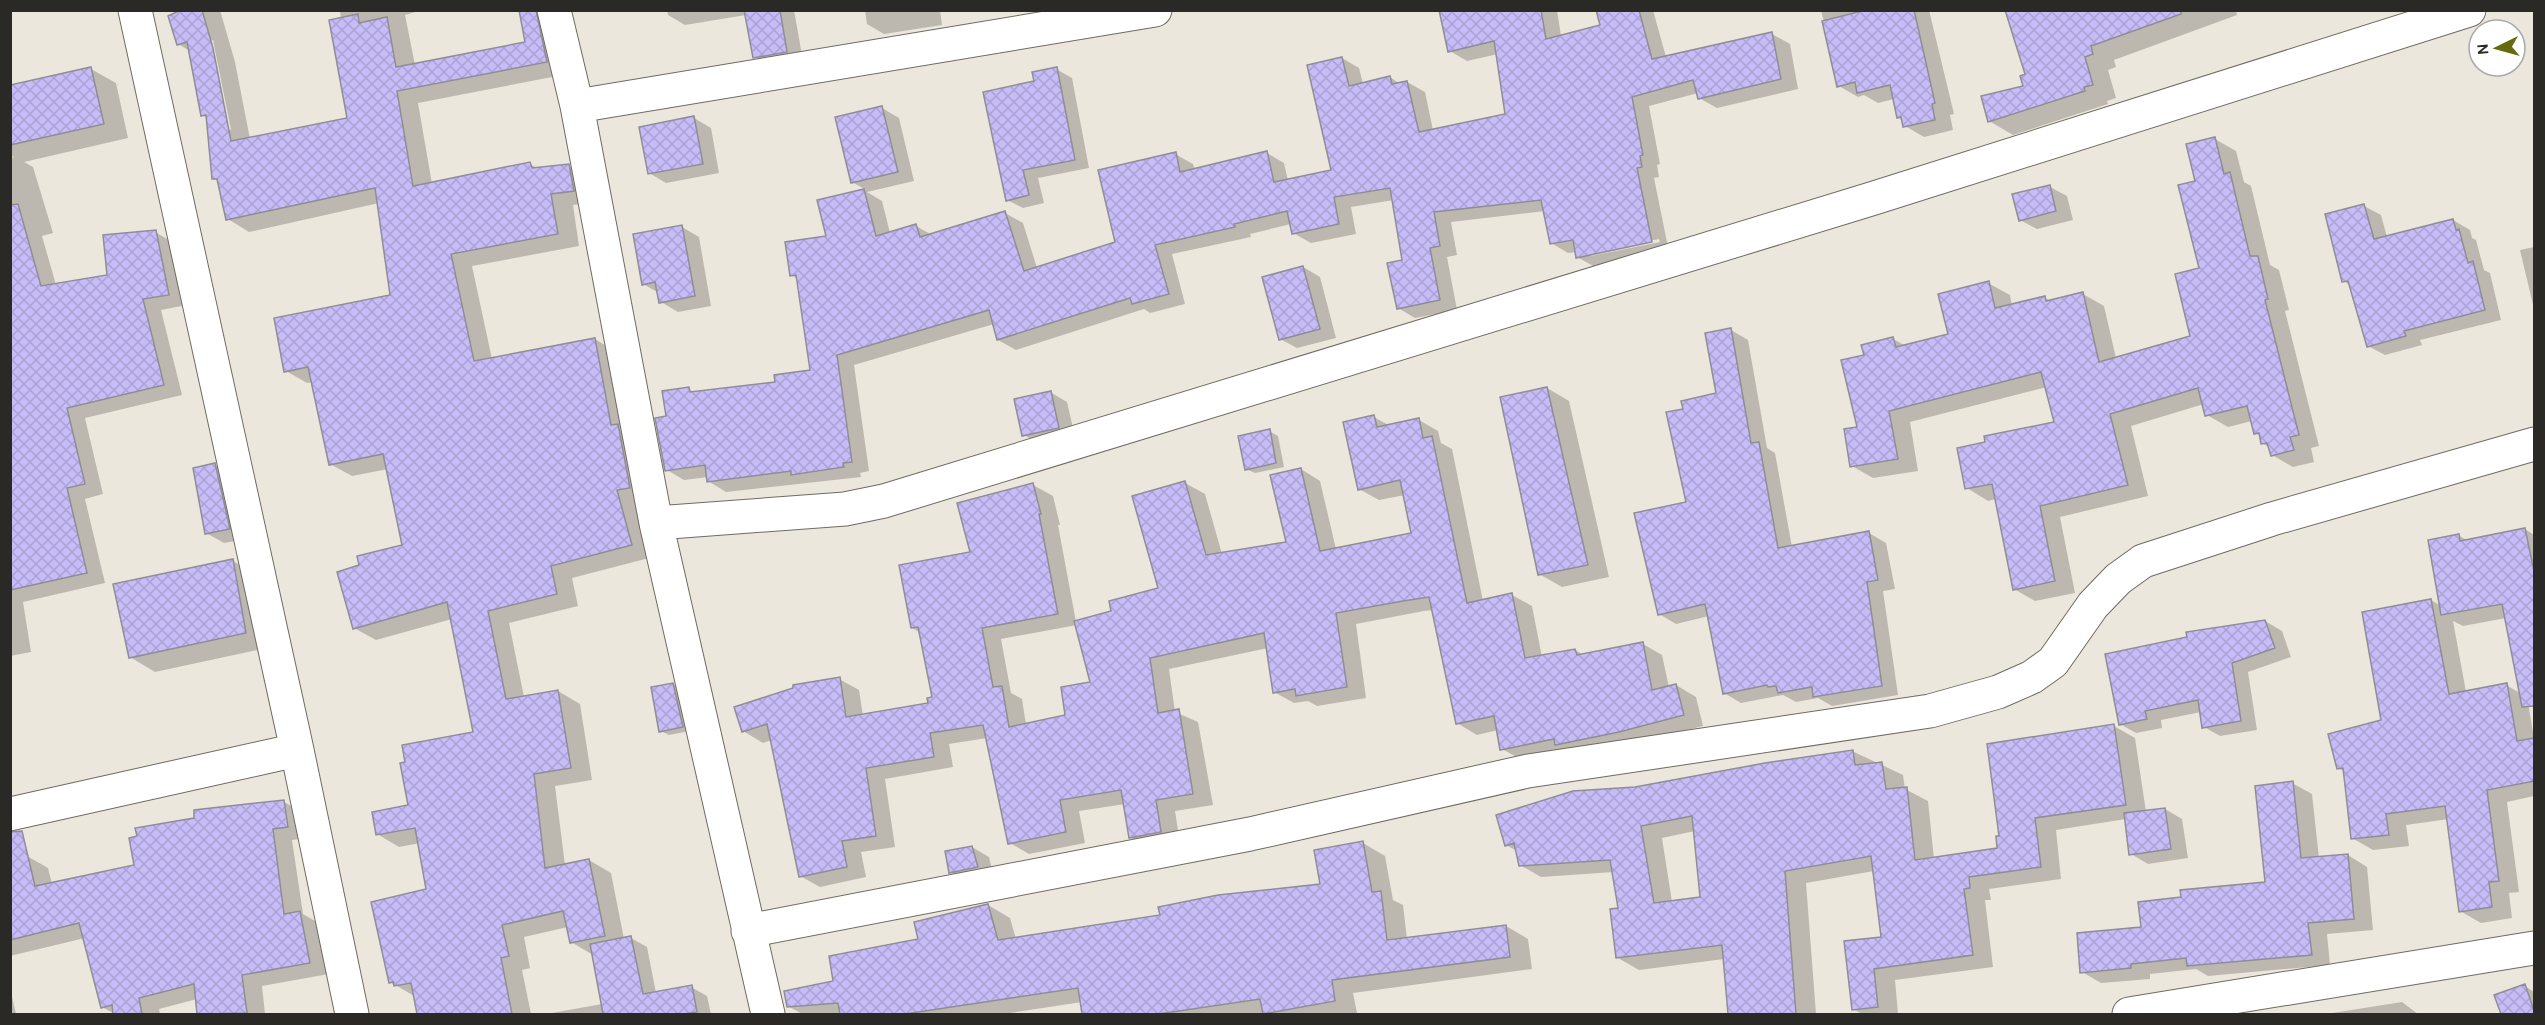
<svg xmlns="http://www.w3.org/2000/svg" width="2545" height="1025" viewBox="0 0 2545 1025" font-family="Karla,sans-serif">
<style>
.shadow{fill:#0003;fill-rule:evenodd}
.building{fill:url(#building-cross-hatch);stroke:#8f8d97;stroke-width:1.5;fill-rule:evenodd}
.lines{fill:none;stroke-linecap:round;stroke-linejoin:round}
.minor-casing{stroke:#706b62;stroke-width:35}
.minor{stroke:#fff;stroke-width:33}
</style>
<defs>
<pattern id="building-cross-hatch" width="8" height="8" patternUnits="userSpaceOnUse" patternTransform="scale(1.5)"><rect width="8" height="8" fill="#c7bcf8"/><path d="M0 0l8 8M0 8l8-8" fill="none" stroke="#aba2d4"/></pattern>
</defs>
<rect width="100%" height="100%" fill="#ece7dd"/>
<path class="shadow" d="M174,10H220L235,62L250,139L349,119L340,10H423L405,15L415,65L526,43L520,10H562L568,74L418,103L432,184L530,164L539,169L569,166L591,179L595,203L573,205L579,246L472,266L492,359L595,339L616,352L653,557L572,578L578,606L509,623L524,697L558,691L580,704L592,780L555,786L565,865L589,860L611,873L624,939L631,938L647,947L656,993L691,987L707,996L711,1014H546L602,1004L593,955L571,942L568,927L524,937L530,968L522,970L531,1014H419L416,997L390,982L428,890L420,843L399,847L377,834L410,806L475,733L452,619L376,640L354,628L361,566L404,546L388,469L352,476L330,464L313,382L307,383L286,371L392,296L379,203L249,232L228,219L219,181L213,178L208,119L203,115L190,51L178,44ZM213,40L231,130H228L210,41Z
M667,10H794L803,61L771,66L754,57L746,15L685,25L668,15Z
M865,10H940L942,25L884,34L867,24Z
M1440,10H1557L1561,36L1601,26L1597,10H1653L1666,57L1772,34L1790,44L1798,89L1717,108L1699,98L1698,93L1649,106L1660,164L1657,165L1659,177L1654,178L1669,252L1595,267L1577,257V252L1568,253L1551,243L1545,211L1451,222L1457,255L1447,257L1457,310L1415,318L1398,308L1404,261L1394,200L1351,207L1356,234L1311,243L1293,233L1291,224L1250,234L1251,237L1172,254L1185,304L1150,313L1144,309L1016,350L998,340L994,324L854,365L869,471L860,473L861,477L726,492L708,481V477L684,480L667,470L668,417L688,389L696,393L777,383L812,371L798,279L791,275L828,237L819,201L866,190L852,182L882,108L899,118L914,181L867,192L882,201L890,233L916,226L932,235L1005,213L1023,223L1037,268L1116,243L1175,154L1193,164L1195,170L1267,153L1284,163L1288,181L1333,171L1342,58L1359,68L1363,84L1390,77L1400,84L1407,82L1425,92L1433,130L1507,115L1498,54L1467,61L1450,51ZM1659,239L1660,242L1591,256V253Z
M1821,10H1929L1954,114L1950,115L1953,130L1924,137L1905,126L1899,117L1894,99L1878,103L1864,95L1858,97L1839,86Z
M2007,10H2236L2237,15L2114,60L2116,67L2108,70L2116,98L2107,101L2108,104L2013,135L1989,121L2025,87L2027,75Z
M91,69L116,83L128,138L24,162L33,167L53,233L42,236L56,285L108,276L155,232L174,243L187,305L161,310L182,395L85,418L103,494L85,499L105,583L23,602L31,652L10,656V158L14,157L10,155V86Z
M1056,69L1072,78L1089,168L1038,178L1044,203L1023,208L1007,200L1035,83Z
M694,118L711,128L719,173L666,183L649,173Z
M2215,139L2236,151L2244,182L2251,186L2270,265L2279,270L2289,310L2285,311L2319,446L2311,448L2314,462L2293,467L2272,455L2270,448L2262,443L2261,436L2255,433L2252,421L2228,427L2207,415L2204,404L2131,426L2148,496L2060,517L2075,593L2035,601L2014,589L1996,499L1988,501L1967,488L1987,443L2056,423L2047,387L1910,422L1918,471L1873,478L1852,466L1859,428L1866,356L1893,339L1906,346L1949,335L1988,283L2010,295L2012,306L2045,298L2052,302L2083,294L2104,306L2116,358L2192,337L2200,269L2196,182Z
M2050,187L2067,196L2073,220L2037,229L2020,220Z
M2364,206L2381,215L2387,237L2453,220L2470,230L2472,238L2476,240L2484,270L2490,273L2501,320L2420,340L2422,345L2385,355L2368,346L2351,286L2344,281Z
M682,227L699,237L711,306L678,312L661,302L659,293L643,284Z
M2534,247V309L2520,250Z
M1303,267L1320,277L1336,338L1297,348L1280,339Z
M1731,330L1748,340L1767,448L1775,453L1792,547L1869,533L1886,543L1895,589L1883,591L1898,695L1832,706L1818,698L1796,702L1783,695L1741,703L1724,693L1709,616L1676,624L1659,614L1687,503L1684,410L1717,394Z
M1547,388L1569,401L1609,577L1562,587L1539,574Z
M1050,392L1067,402L1075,437L1041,445L1024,435Z
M1374,417L1390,426L1419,420L1438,431L1441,443L1452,449L1483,601L1512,595L1532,606L1542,657L1575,650L1584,655L1643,644L1662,655L1669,687L1676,685L1696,697L1703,726L1640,742L1522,760L1502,749L1498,730L1477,735L1457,723L1434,610L1424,611L1356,624L1366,698L1317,706L1308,701L1294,703L1274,692L1268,648L1169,669L1175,712L1198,722L1213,805L1175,811L1180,843L1150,849L1130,837L1125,804L1079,811L1085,843L1029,854L1010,843L987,738L949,744L953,767L885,779L895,847L861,852L866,877L820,887L800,876L772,740L763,743L743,731L839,679L859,690L863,716L929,704L933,698L921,633L912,628L972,553L1033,485L1053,496L1060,525H1058L1076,622L1113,612L1160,589L1185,483L1205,494L1222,554L1287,543L1301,469L1320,481L1336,549L1413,534L1405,495L1379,500L1359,489ZM1077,625L1092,684L1067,716L1026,725L1022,699L1011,693L1001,639Z
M1269,431L1278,436L1284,467L1255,473L1246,469Z
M215,465L232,475L246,539L224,543L206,533Z
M2525,529L2534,535V674L2506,618L2463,626L2453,621L2466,692L2506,685L2527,697L2534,738V796L2507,802L2519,892L2509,893L2512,918L2481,923L2460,911L2449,819L2406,825L2409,846L2373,850L2352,838L2345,772L2338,768L2383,721L2431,600L2441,606L2458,535L2468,541Z
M233,561L258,575L271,647L155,672L130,657Z
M2265,621L2282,631L2291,657L2248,672L2257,730L2220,736L2204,727L2201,712L2161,720L2162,728L2136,733L2120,724Z
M673,684L681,689L690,731L669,735L661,731Z
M2114,726L2135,738L2146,812L2165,809L2182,819L2188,858L2148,864L2131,854L2126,819L2056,830L2061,879L1989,889L1991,900H1985L1993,967L1895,980L1898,1014H1862L1853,1009L1882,939L1874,871L1806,883L1816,1014H1735L1729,1011L1724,959L1639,970L1618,958L1620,909L1614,872L1541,877L1520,865L1517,851L1506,845L1635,788L1852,751L1903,775L1905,789L1928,801L1934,859L1999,850ZM1695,831L1702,899L1672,902L1662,838Z
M2292,783L2312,794L2319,858L2348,855L2367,867L2373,930L2327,934L2330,965L2208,976L2196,969L2150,974V979L2101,983L2082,972L2182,899L2267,883Z
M284,802L304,813L307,838L292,840L303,914L320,924L329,974L262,986L265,1014H199L197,999L159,1009L160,1014H115L102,1007L85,938L10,956V860L27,856L48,868L52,884L135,866Z
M1363,843L1385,856L1393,900L1403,905L1407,939L1506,926L1528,939L1532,969L1353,993L1357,1013L1350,1014H1084L1082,1002L1003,1014H802L788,1006L988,905L1010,918L1016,939L1162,916L1322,885Z
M972,847L989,857L994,877L967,882L950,872Z
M2525,986L2534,992V1014H2502L2496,996Z
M10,988L16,1014H10Z
M2402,1002L2418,1014H2326Z"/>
<path class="building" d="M181,10H202L213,48L231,141L347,118L329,20L358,14L359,23L387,17L396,67L525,42L519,10H536L547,62L397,91L413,186L530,162L532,168L569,164L574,191L551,194L558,234L451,254L474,361L595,338L611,425L618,424L630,488L617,490L632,545L551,566L557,594L488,611L506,699L558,690L571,768L534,774L545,868L589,859L605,936L570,943L563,911L502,925L509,956L501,958L512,1014H417L411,983L394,986L393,982L389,983L371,902L426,889L415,828L376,835L372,812L408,805L400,763L405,762L402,745L473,732L447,602L353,629L337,572L359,565L357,556L402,545L383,454L329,465L308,367L284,372L274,318L390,295L375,188L226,220L217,179H212L206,115L201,116L187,42L177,45L168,16Z
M744,10H780L787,52L753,58Z
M1439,10H1541L1546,39L1600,25L1596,10H1639L1652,59L1772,32L1781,79L1698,99L1693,80L1632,97L1643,155L1640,156L1642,167L1637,168L1652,242L1576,258L1573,240L1550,244L1541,200L1434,212L1440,246L1430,248L1440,300L1397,309L1387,263L1402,260L1390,188L1334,197L1339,224L1292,234L1287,211L1234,224L1235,227L1155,245L1169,294L1132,304L1130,298L997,340L989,310L837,355L852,462L843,463L844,467L791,475V471L707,482L705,465L665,471L655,418L666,416L662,391L689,387L690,392L775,382L774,375L810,370L796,275L790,276L785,242L826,236L817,200L864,189L876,236L916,224L920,237L1005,211L1024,271L1115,242L1098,170L1176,152L1180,172L1267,151L1274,182L1331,170L1307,65L1342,57L1349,86L1390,76L1392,84L1407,81L1419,132L1505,114L1494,41L1448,52Z
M1866,10H1914L1935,103L1932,104L1935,120L1903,127L1901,117L1897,118L1890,85L1857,93L1855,82L1837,87L1822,21Z
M2005,10H2181V14L2091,46L2093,54L2085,57L2093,85L2084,87L2085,91L1988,122L1981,96L2023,86L2020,76L2025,74Z
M91,67L104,124L10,145V85Z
M1057,67L1075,160L1023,170L1029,195L1006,201L983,92L1034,81L1032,72Z
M882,106L898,172L851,183L835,117Z
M694,116L703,164L648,174L639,127Z
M2215,137L2224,174L2230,172L2250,256H2258L2268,299L2265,300L2299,435L2290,437L2294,450L2271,456L2267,443L2261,444L2259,433L2254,434L2247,406L2205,416L2198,388L2110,414L2128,485L2040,506L2055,581L2013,590L1992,484L1965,489L1957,448L1985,442L1984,436L2054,422L2041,372L1889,411L1898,459L1850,467L1844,429L1857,427L1841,360L1864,355L1861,345L1893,337L1896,347L1948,334L1938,294L1989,281L1995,308L2045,296L2046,301L2083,292L2099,362L2190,336L2175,274L2199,268L2178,185L2195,181L2186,144Z
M2050,185L2056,211L2019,221L2012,194Z
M18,204L41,286L107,275L103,235L156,230L169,295L143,299L164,385L67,408L85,484L67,488L87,573L10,590V205Z
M2364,204L2374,239L2453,219L2456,230L2459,229L2468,263L2473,261L2485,310L2404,331L2406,336L2367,347L2348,281L2342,282L2325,214Z
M682,225L695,296L659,303L655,282L642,285L633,234Z
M1303,266L1320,329L1279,340L1262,277Z
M1731,328L1751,443L1759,442L1778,548L1869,531L1878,580L1867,582L1882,686L1813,697L1812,687L1778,693L1776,686L1768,687L1767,685L1723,694L1705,604L1658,615L1634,513L1686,502L1666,412L1683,409L1681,401L1716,393L1705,333Z
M1547,387L1588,565L1538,575L1500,397Z
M1051,391L1059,428L1022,436L1014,399Z
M1374,415L1377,427L1419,418L1423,438L1432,436L1467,603L1512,593L1525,658L1575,649L1577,655L1643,642L1652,690L1676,684L1684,715L1619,732L1555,745L1554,739L1500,750L1494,716L1456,724L1429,597L1403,601L1336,613L1347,687L1296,696L1295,689L1273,693L1264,633L1150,658L1158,713L1179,709L1193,794L1156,800L1161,832L1129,838L1121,790L1060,800L1066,832L1008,844L983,725L930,733L934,757L866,768L876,836L842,841L847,867L799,877L767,724L742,732L734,707L793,688V685L840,677L846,717L928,703L927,698L932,697L918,627L911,628L899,565L970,552L957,503L1033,483L1041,514H1039L1058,614L982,628L993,687L1002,686L1009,727L1065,715L1061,687L1090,682L1074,621L1111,611L1109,601L1158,588L1132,496L1185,481L1206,555L1286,542L1270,475L1301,468L1320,551L1411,533L1400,480L1358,490L1343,422Z
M1270,429L1276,463L1245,470L1238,436Z
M215,463L230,529L205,534L193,468Z
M2525,528L2535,576V706L2522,707L2502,604L2441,615L2428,540L2459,534L2460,541Z
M233,559L246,633L129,658L113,584Z
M2431,599L2449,694L2507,683L2517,741L2535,738V781L2487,790L2499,881L2489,882L2492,907L2459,912L2445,806L2386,814L2389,835L2351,839L2343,768L2337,769L2328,734L2381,720L2362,612Z
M2265,620L2275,648L2232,663L2241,721L2202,728L2198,700L2145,711L2147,719L2119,725L2105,654L2187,637L2186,632Z
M673,683L683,727L659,732L651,687Z
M2114,724L2126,805L2035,818L2041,867L1969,877L1970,888L1964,889L1973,955L1874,969L1878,1007L1852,1010L1844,941L1881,937L1871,856L1785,871L1796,1014H1728L1722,945L1616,958L1610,909L1618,908L1610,860L1519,866L1514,843L1505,846L1496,815L1573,791L1635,787L1765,763L1853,750L1855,765L1882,762L1886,789L1907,787L1915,860L1997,848L1996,836H1999L1987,744ZM1692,816L1700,897L1654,903L1641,826Z
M2293,781L2301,858L2348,854L2354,919L2308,923L2312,955L2187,966L2186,958L2131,964V968L2080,973L2077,933L2141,927L2138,902L2181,897L2180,890L2265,882L2255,786Z
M284,800L288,827L273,829L284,914L300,911L310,963L242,975L247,1013L197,1014L194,984L139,998L142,1014H113L112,1005L101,1008L79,923L10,940V832L22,831L35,886L134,865L129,838L137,836L135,828L194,818V810Z
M2165,808L2171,849L2129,855L2124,813Z
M1363,841L1372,892L1381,891L1387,940L1506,925L1510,957L1332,980L1335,1001L1263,1014L1260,999L1158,1014H1082L1078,988L905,1014H840L838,1003L787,1007L784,991L833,981L829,956L918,939L914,922L988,904L998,940L1160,915L1158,907L1218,895L1320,884L1314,850Z
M972,846L978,867L949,873L945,851Z
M631,936L643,994L692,985L697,1012L684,1014H603L590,944Z
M2525,984L2535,1014H2501L2494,995Z"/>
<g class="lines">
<defs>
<path id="minor" d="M135,10L297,750L352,1014
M554,10L577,106L656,523L768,1014
M577,106L1155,10
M656,523L845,509L884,501L1871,199L2469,10
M10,814L297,750
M748,931L1250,834L1528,771L1930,711L1998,692L2032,677L2053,662L2093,605L2118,579L2143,561L2272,519L2534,444
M2129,1014L2534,948"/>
</defs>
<use href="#minor" class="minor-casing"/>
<use href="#minor" class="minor"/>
</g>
<rect width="2545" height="1025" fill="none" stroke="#2b2925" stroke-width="24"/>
<g transform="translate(2497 48) rotate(265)"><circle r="28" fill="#ffffff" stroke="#aaa9a8" stroke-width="1.5"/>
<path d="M0-4.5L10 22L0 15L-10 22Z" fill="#656b0d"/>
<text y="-9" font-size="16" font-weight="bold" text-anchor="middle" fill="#2b2925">N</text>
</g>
</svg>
